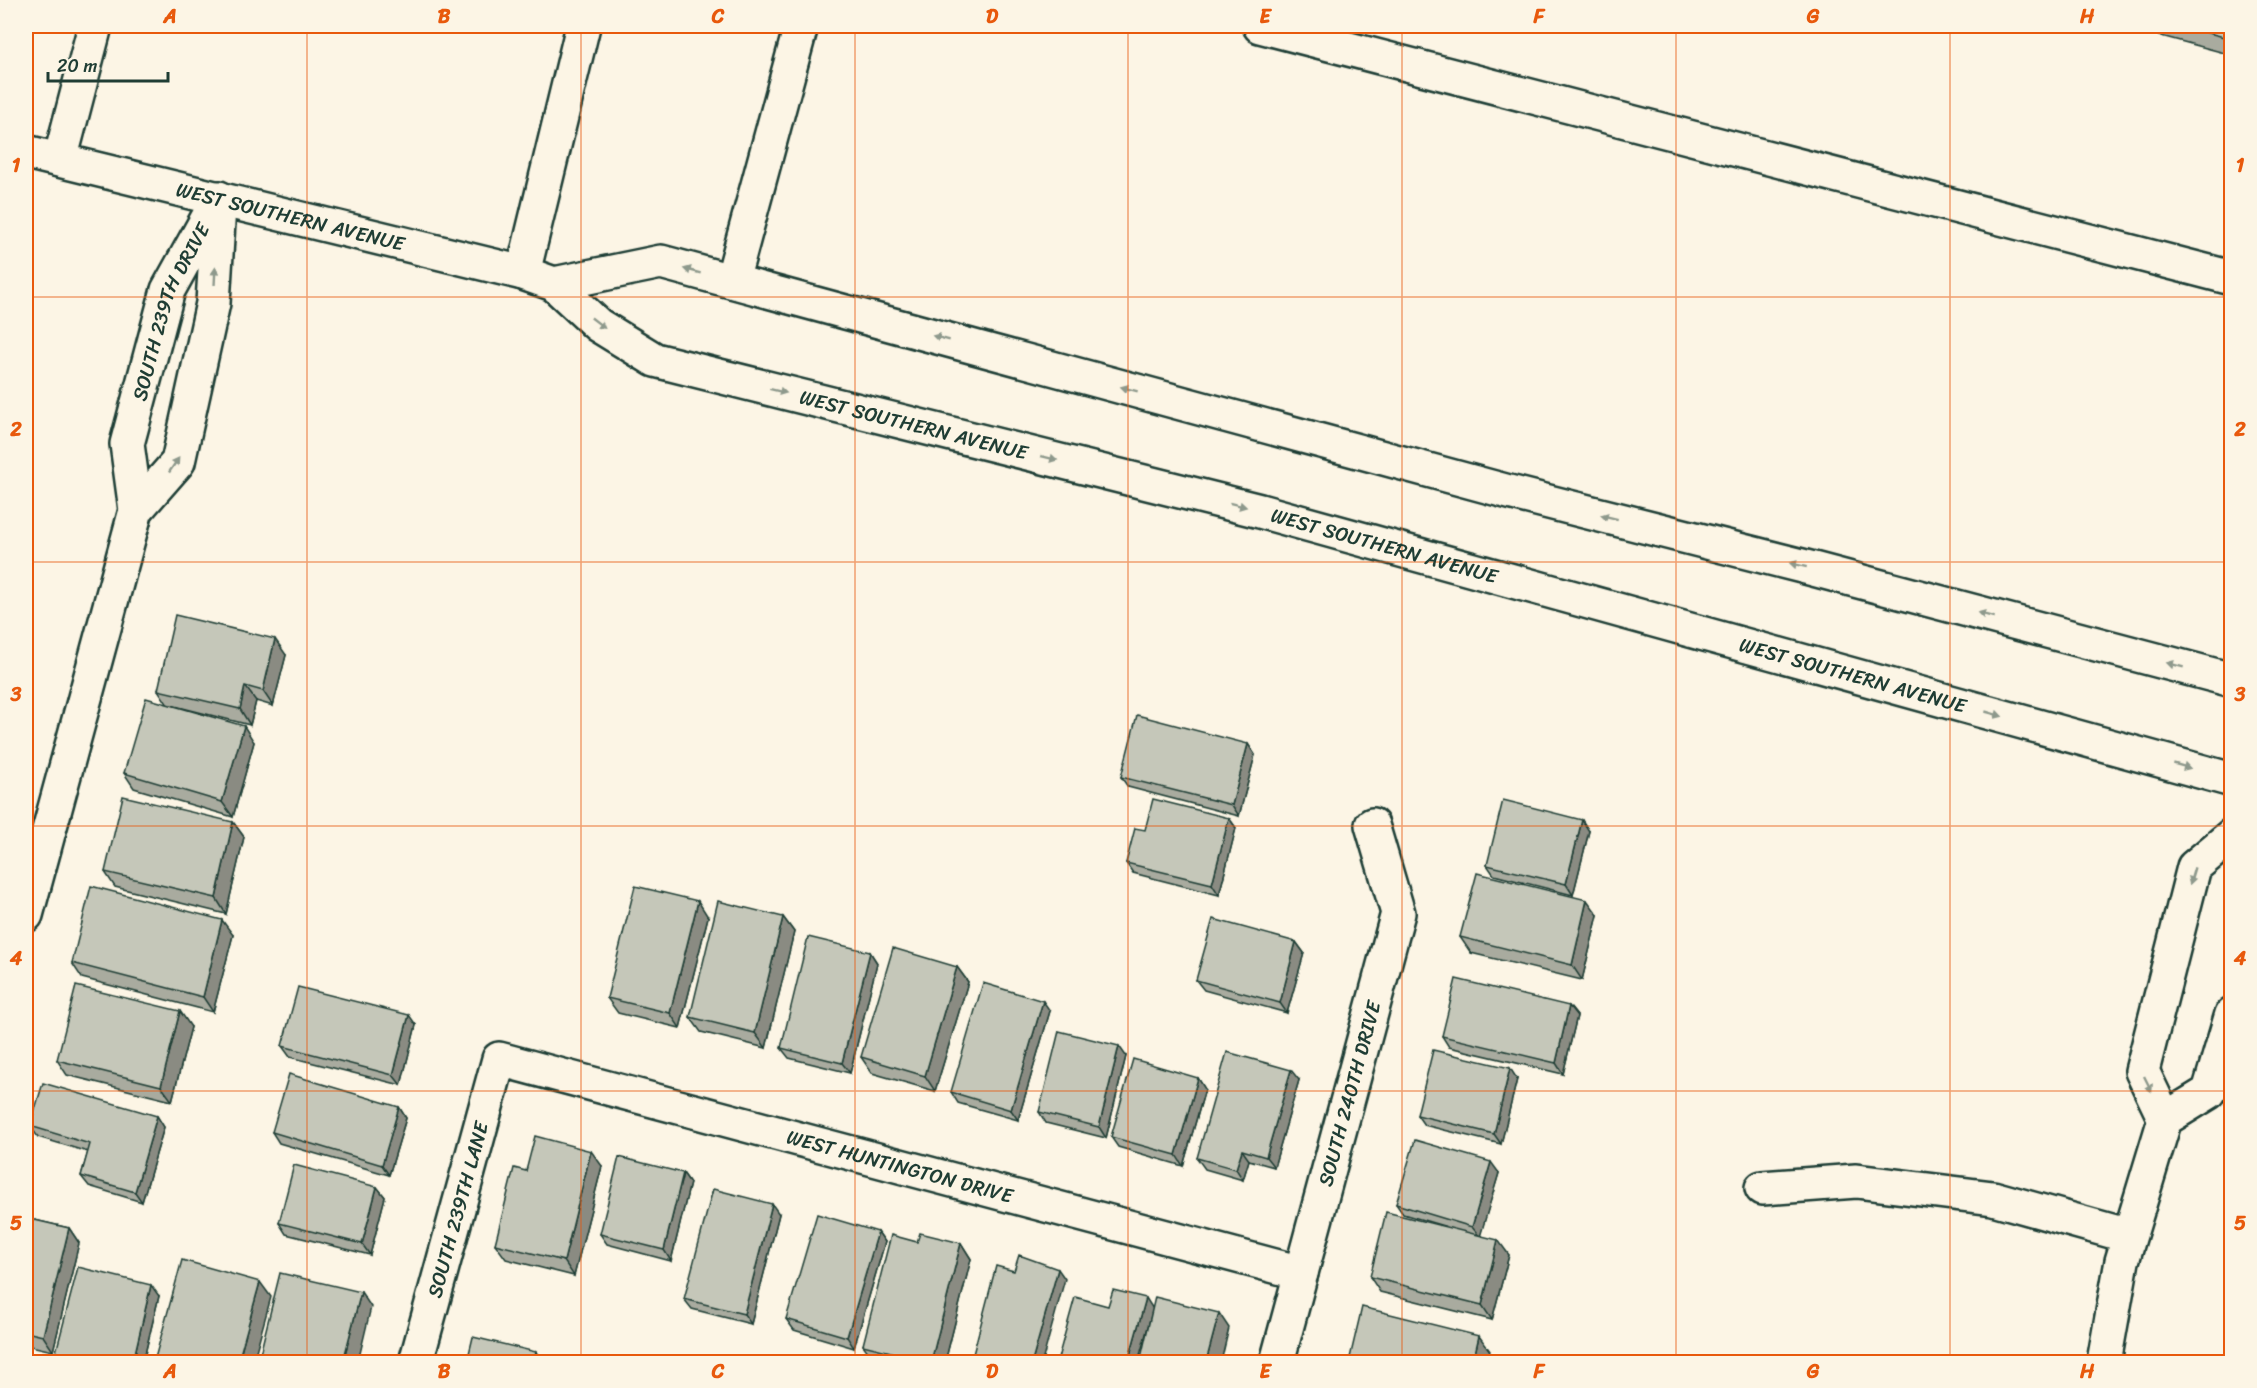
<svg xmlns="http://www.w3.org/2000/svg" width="2257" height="1388" viewBox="0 0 2257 1388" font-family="Sriracha,sans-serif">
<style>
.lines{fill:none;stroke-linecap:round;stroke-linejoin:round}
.minor-casing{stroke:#1f3d34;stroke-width:38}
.major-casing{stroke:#1f3d34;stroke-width:38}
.minor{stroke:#fcf5e5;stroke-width:33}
.major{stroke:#fcf5e5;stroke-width:33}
.wall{fill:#a9ab9f;stroke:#1f3d34;stroke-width:1.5}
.shaded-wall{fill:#8a8b82;stroke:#1f3d34;stroke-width:1.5}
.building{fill:#c5c7b9;stroke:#1f3d34;stroke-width:1.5}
.oneway{fill:#8e998c}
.grid{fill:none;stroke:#e8590c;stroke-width:1.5;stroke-opacity:0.55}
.labels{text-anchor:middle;stroke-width:6;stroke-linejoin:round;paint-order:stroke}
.street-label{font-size:20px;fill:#1f3d34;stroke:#fcf5e5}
.neatline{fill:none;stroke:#e8590c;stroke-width:2}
.grid-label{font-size:20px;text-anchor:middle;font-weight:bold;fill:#e8590c}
</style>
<rect width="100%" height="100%" fill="#fcf5e5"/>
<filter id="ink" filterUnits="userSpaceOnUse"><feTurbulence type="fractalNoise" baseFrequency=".0167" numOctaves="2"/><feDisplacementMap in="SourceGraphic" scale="12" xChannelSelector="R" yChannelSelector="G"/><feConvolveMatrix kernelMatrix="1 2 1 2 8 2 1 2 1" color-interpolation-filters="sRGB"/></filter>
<g filter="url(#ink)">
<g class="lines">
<defs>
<g id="minor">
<path d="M1260,26L2232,278"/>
<path d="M60,160L95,26"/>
<path d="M523,273L583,26"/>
<path d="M732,281L801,26"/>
<path d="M136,510L178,462L213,303L219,206"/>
<path id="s1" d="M26,915L136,510L127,444L164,305L168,290L219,198"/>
<path d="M2165,1119L2142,1071L2194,867L2232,835"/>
<path d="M1762,1188L1856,1181L1993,1198L2129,1236"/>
<path id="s2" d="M416,1362L499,1059L1301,1273"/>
<path id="s3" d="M1277,1362L1398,913L1372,825"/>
<path d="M2104,1362L2122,1261L2165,1119L2209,1092L2232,1014"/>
</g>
<g id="major">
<path id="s4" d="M26,152L523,273L554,284L598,325L655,360L1260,511L2232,780"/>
<path d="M554,284L661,262L1509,492L1802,566L2232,680"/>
</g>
</defs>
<use href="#minor" class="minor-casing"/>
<use href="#major" class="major-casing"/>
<use href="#minor" class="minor"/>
<use href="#major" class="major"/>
</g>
<path class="wall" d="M2124,26H2232V55Z
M286,655L273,706L256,701L250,725L171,705L254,742L233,817L134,788L124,773L168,705L158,690Z
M1248,744L1255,755L1239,816L1128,787L1121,777Z
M1229,818L1236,828L1219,895L1133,873L1126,863Z
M233,822L244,837L226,914L115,887L105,872Z
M1589,831L1573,895L1494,875L1487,865Z
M1598,915L1582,980L1471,953L1460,937Z
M708,917L680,1028L618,1013L607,998Z
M783,917L794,932L766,1048L701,1032L690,1017Z
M233,935L213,1012L82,978L72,963Z
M1296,942L1304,953L1287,1013L1204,990L1196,980Z
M870,952L877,963L850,1073L789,1058L781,1048Z
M957,967L968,982L935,1091L872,1073L861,1057Z
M1569,1006L1577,1016L1563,1074L1449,1047L1442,1036Z
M1050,1011L1018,1120L958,1103L951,1092Z
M416,1025L401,1085L290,1057L282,1046Z
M191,1027L172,1101L67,1075L57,1060Z
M1126,1056L1106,1138L1046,1123L1039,1112Z
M1198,1078L1205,1089L1183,1166L1118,1147L1111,1137Z
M1517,1079L1501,1144L1424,1125L1417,1115Z
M1299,1080L1274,1167L1249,1160L1243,1180L1205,1169L1197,1158Z
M399,1107L406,1118L389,1175L279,1143L272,1132Z
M157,1116L164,1127L142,1202L89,1186L81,1176L88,1152L38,1137L30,1126Z
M602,1166L574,1276L506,1259L495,1244L526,1171Z
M683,1173L690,1183L671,1261L607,1244L600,1234Z
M1499,1173L1480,1235L1509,1255L1492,1320L1380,1292L1370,1277L1444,1226L1403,1214L1396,1204Z
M377,1187L385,1197L370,1255L286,1234L279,1223Z
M779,1214L751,1324L692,1309L684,1299Z
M26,1218L69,1228L79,1243L53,1351L26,1345Z
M878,1232L885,1242L854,1348L794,1330L786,1319Z
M917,1242L961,1243L971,1259L945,1362H884L874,1360L863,1345Z
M159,1296L143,1362H64L56,1352Z"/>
<path class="shaded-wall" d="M275,639L286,655L273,706L263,691Z
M245,686L256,701L250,725L240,709Z
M244,726L254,742L233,817L222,802Z
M1248,744L1255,755L1239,816L1232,805Z
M1229,818L1236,828L1219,895L1212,884Z
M1582,820L1589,831L1573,895L1566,884Z
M233,822L244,837L226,914L216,898Z
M1587,900L1598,915L1582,980L1572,965Z
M698,901L708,917L680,1028L670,1013Z
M783,917L794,932L766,1048L755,1033Z
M222,920L233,935L213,1012L203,997Z
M1296,942L1304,953L1287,1013L1280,1003Z
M870,952L877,963L850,1073L842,1063Z
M957,967L968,982L935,1091L925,1076Z
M1043,1001L1050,1011L1018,1120L1011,1110Z
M1569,1006L1577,1016L1563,1074L1556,1063Z
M180,1011L191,1027L172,1101L161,1086Z
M409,1015L416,1025L401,1085L393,1075Z
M1119,1046L1126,1056L1106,1138L1099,1127Z
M1510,1068L1517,1079L1501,1144L1494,1134Z
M1291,1070L1299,1080L1274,1167L1266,1157Z
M1198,1078L1205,1089L1183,1166L1176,1155Z
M399,1107L406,1118L389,1175L382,1165Z
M157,1116L164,1127L142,1202L135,1192Z
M1242,1150L1249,1160L1243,1180L1236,1169Z
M591,1151L602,1166L574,1276L564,1261Z
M1491,1162L1499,1173L1480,1237L1472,1227Z
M683,1173L690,1183L671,1261L664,1250Z
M377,1187L385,1197L370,1255L362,1244Z
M772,1204L779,1214L751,1324L744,1314Z
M69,1228L79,1243L53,1351L43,1336Z
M878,1232L885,1242L854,1348L847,1337Z
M1498,1240L1509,1255L1492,1320L1482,1305Z
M961,1243L971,1259L945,1362H931Z
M1058,1269L1065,1279L1042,1362H1032Z
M260,1282L271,1297L253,1362H238Z
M151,1285L159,1296L143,1362H133Z
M361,1292L371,1307L358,1362H343Z
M1146,1298L1153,1309L1138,1362H1128Z
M1219,1313L1229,1328L1221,1362H1206Z
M1479,1336L1490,1351L1487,1362H1473Z
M536,1352L544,1362H534Z"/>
<path class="building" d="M2181,26H2232V39Z
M175,615L275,639L263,691L245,686L240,709L158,690Z
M146,698L244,726L222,802L124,773Z
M1137,715L1248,744L1232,805L1121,777Z
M123,796L233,822L216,898L105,872Z
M1153,799L1229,818L1212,884L1126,863L1135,828L1145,830Z
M1503,800L1582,820L1566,884L1487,865Z
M1477,873L1587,900L1572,965L1460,937Z
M91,886L222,920L203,997L72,963Z
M635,886L698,901L670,1013L607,998Z
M718,901L783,917L755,1033L690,1017Z
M1213,919L1296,942L1280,1003L1196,980Z
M808,937L870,952L842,1063L781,1048Z
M893,948L957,967L925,1076L861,1057Z
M1456,979L1569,1006L1556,1063L1442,1036Z
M983,983L1043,1001L1011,1110L951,1092Z
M76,986L180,1011L161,1086L57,1060Z
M298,987L409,1015L393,1075L282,1046Z
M1059,1031L1119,1046L1099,1127L1039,1112Z
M1433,1050L1510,1068L1494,1134L1417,1115Z
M1227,1052L1291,1070L1266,1157L1242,1150L1236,1169L1197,1158Z
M1133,1059L1198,1078L1176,1155L1111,1137Z
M289,1074L399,1107L382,1165L272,1132Z
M43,1083L157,1116L135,1192L81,1176L90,1144L30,1126Z
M535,1136L591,1151L564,1261L495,1244L514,1168L526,1171Z
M1415,1140L1491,1162L1472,1227L1396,1204Z
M619,1157L683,1173L664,1250L600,1234Z
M294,1165L377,1187L362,1244L279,1223Z
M713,1189L772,1204L744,1314L684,1299Z
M1386,1212L1498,1240L1482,1305L1370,1277Z
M817,1214L878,1232L847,1337L786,1319Z
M26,1218L69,1228L43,1336L26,1332Z
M920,1233L961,1243L931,1362L863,1345L891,1235L917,1242Z
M1019,1255L1058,1269L1032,1362H971L996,1266L1014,1271Z
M182,1260L260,1282L238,1362H154Z
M78,1267L151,1285L133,1362H95L56,1352Z
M280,1273L361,1292L343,1362H258Z
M1113,1290L1146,1298L1128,1362H1057L1075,1297L1108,1306Z
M1155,1297L1219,1313L1206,1362H1140Z
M1362,1307L1479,1336L1473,1362H1349Z
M473,1337L536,1352L534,1362H467Z"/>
<defs><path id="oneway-solid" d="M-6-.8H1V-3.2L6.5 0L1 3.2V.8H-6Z" transform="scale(1.5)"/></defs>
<g class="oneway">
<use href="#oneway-solid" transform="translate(692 271) rotate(-165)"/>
<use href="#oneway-solid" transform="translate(215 276) rotate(-87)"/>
<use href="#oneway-solid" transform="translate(598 323) rotate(38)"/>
<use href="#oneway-solid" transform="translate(941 338) rotate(-165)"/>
<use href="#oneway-solid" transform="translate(1129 389) rotate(-165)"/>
<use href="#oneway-solid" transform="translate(778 391) rotate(14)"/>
<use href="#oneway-solid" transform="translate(1049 458) rotate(14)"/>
<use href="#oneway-solid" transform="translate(174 465) rotate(-56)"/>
<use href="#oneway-solid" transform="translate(1238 505) rotate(14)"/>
<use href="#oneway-solid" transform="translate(1609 517) rotate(-166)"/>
<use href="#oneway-solid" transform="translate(1798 565) rotate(-166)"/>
<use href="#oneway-solid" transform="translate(1986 615) rotate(-165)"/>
<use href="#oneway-solid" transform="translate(2175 665) rotate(-165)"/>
<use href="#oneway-solid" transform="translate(1994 714) rotate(16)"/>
<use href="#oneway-solid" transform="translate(2182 766) rotate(16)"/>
<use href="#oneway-solid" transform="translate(2192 876) rotate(106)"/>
<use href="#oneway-solid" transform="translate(2148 1084) rotate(64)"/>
</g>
</g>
<path class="grid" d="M307,26V1362M581,26V1362M855,26V1362M1128,26V1362M1402,26V1362M1676,26V1362M1950,26V1362M26,297H2232M26,562H2232M26,826H2232M26,1091H2232"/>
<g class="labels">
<g class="street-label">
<text dy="7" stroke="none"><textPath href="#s4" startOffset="272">WEST SOUTHERN AVENUE</textPath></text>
<text dy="7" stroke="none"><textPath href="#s1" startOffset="626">SOUTH 239TH DRIVE</textPath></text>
<text dy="7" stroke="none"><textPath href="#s4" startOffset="938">WEST SOUTHERN AVENUE</textPath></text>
<text dy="7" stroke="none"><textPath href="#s4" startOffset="1424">WEST SOUTHERN AVENUE</textPath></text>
<text dy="7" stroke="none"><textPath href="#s4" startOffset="1910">WEST SOUTHERN AVENUE</textPath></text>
<text dy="7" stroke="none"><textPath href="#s3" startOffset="278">SOUTH 240TH DRIVE</textPath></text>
<text dy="7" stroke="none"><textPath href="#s2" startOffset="729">WEST HUNTINGTON DRIVE</textPath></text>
<text dy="7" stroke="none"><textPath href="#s2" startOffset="158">SOUTH 239TH LANE</textPath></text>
</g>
</g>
<rect width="2257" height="1388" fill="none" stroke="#fcf5e5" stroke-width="66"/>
<path d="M48 72v9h120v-9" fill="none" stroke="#1f3d34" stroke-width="3"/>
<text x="57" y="72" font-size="18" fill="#1f3d34" stroke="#fcf5e5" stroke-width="4.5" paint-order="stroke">20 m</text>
<rect x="33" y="33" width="2191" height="1322" class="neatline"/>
<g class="grid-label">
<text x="170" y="23">A</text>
<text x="444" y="23">B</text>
<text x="718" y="23">C</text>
<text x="992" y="23">D</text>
<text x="1265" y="23">E</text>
<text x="1539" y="23">F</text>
<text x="1813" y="23">G</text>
<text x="2087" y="23">H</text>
<text x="16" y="172">1</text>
<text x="2240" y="172">1</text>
<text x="16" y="436">2</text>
<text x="2240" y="436">2</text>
<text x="16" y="701">3</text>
<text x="2240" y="701">3</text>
<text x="16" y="965">4</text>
<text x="2240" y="965">4</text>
<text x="16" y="1230">5</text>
<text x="2240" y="1230">5</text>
<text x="170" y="1378">A</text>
<text x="444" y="1378">B</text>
<text x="718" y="1378">C</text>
<text x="992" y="1378">D</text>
<text x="1265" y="1378">E</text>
<text x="1539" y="1378">F</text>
<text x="1813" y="1378">G</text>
<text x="2087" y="1378">H</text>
</g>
</svg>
